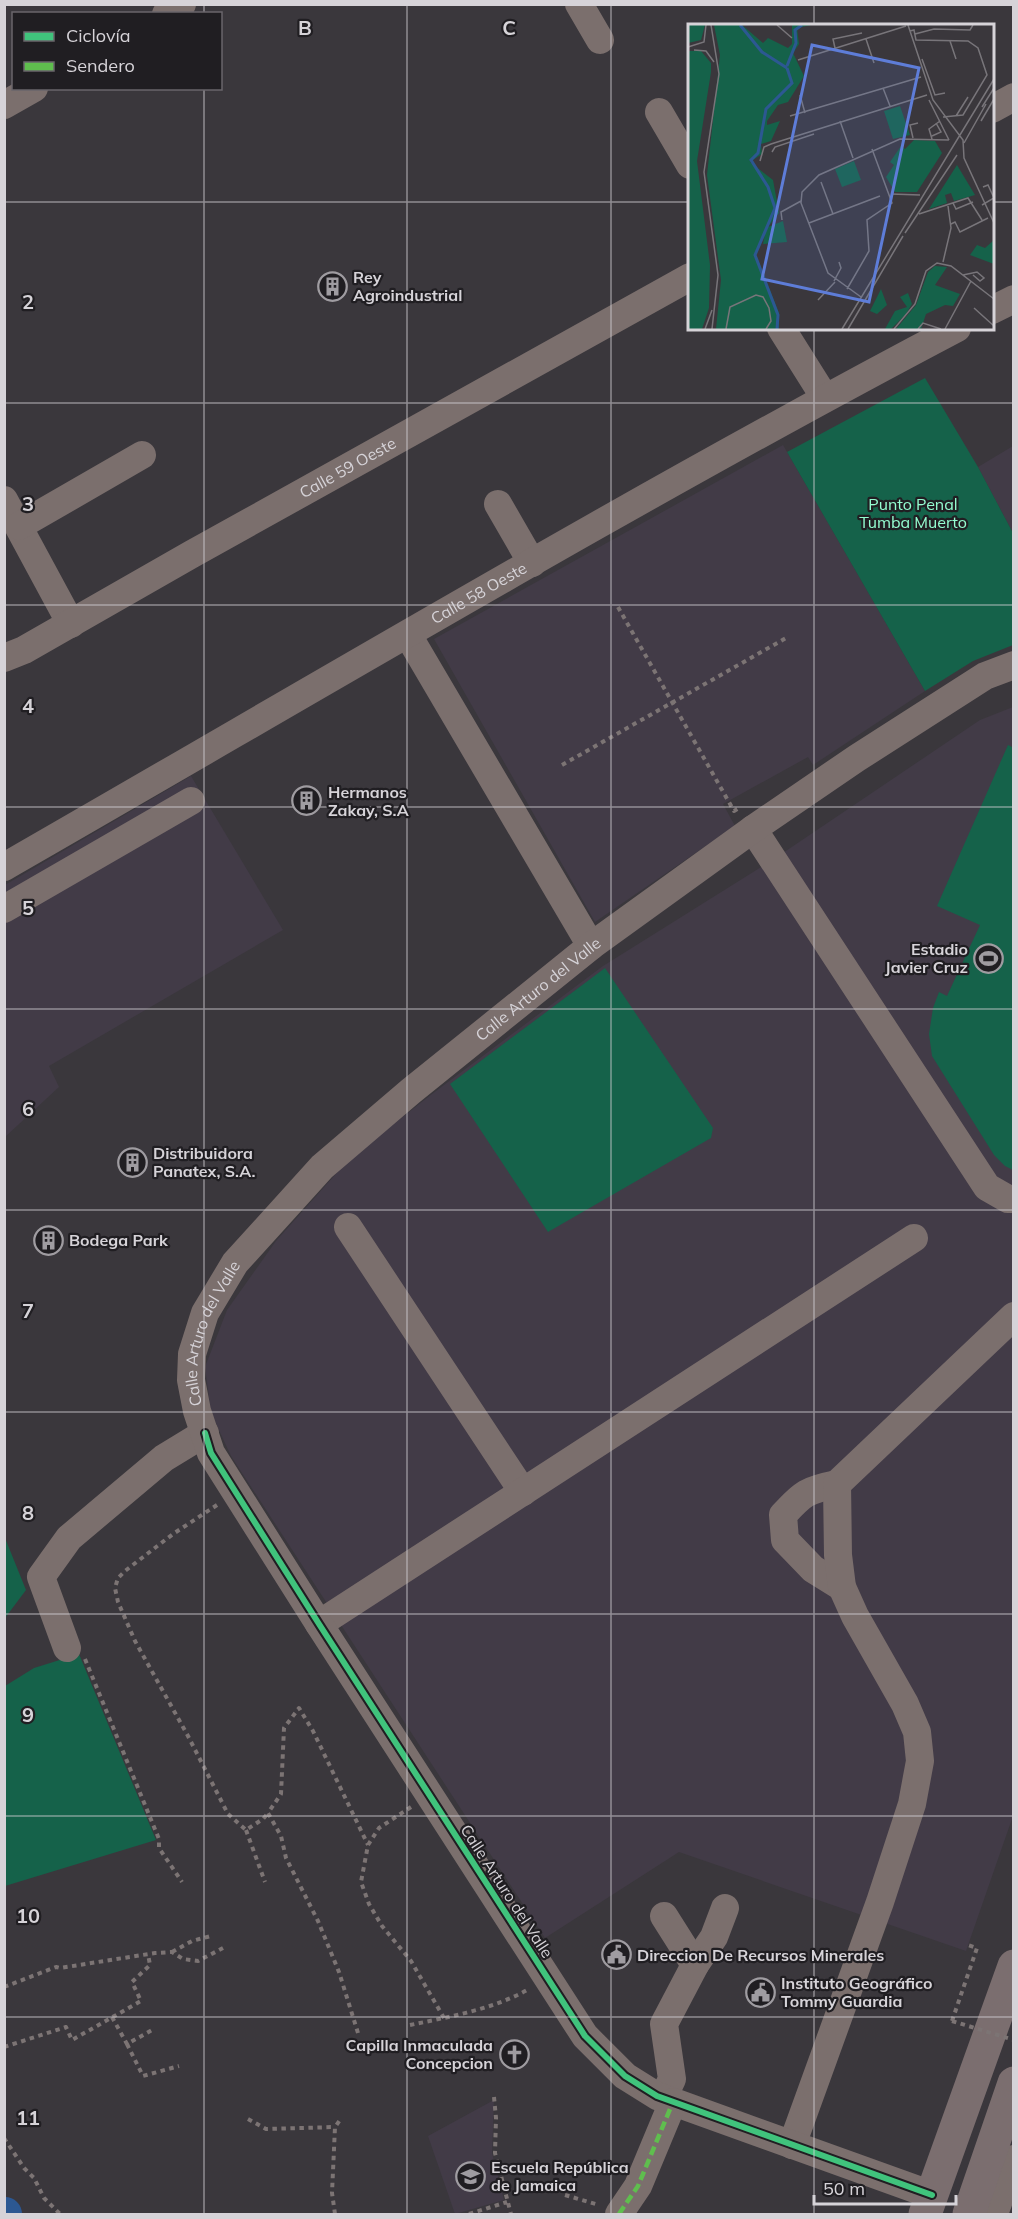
<svg xmlns="http://www.w3.org/2000/svg" width="1018" height="2219" viewBox="0 0 1018 2219" font-family="Mulish,sans-serif">
<style>
.built{fill:#423b47}
.green{fill:#15624a}
.lines{fill:none;stroke-linecap:round;stroke-linejoin:round}
.river{stroke:#2c5892;stroke-width:34}
.path{stroke:#7c7474;stroke-width:4;stroke-dasharray:4.5 4.5;stroke-linecap:butt}
.minor{stroke:#7b6f6d;stroke-width:28}
.major{stroke:#7b6e6f;stroke-width:33}
.path-bridge{stroke:#7c7474;stroke-width:4;stroke-dasharray:4.5 4.5;stroke-linecap:butt}
.quiet{stroke:#5fbe4e;stroke-width:4.5;stroke-dasharray:9 4.5;stroke-linecap:butt}
.cycleway-casing{stroke:#201e22;stroke-width:10}
.cycleway{stroke:#40c37c;stroke-width:6}
.grid{fill:none;stroke:#d6d3d8;stroke-width:1.5;stroke-opacity:0.55}
.labels{text-anchor:middle;stroke-width:4.5;stroke-linejoin:round;paint-order:stroke}
.poi-label{font-size:16px;font-weight:bold;fill:#d6d3d8;stroke:#201e22;text-anchor:start}
.street-label{font-size:16px;fill:#d6d3d8;stroke:#201e22}
.park-label{font-size:16px;fill:#94fdd1;stroke:#201e22}
.inset-river{fill:none;stroke:#2c5892;stroke-width:3}
.inset-road{fill:none;stroke:#78757a;stroke-width:1.5}
.view{fill:#5e7dd8;fill-opacity:0.15;stroke:#5e7dd8;stroke-width:3}
.inset-edge{fill:none;stroke:#d6d3d8;stroke-width:3}
.grid-label{font-size:20px;text-anchor:middle;font-weight:bold;fill:#d6d3d8;stroke:#201e22;stroke-width:4.5;stroke-linejoin:round;paint-order:stroke}
</style>
<rect width="100%" height="100%" fill="#3a373c"/>
<path class="built" d="M783,445L925,691L813,765L808,757L723,804L735,826L595,922L434,639Z
M1013,446V533L978,467Z
M1013,707L1014,1813L966,1951L679,1852L545,1938L231,1456L211,1413L205,1367L227,1310L276,1241L350,1158L432,1094L603,966L774,859L980,720Z
M191,776L283,930L49,1066L59,1087L5,1137V885Z
M494,2100L492,2153L504,2200L455,2214L428,2136Z"/>
<path class="green" d="M925,378L978,467L1013,533V645L973,661L925,691L787,452Z
M1008,745L1014,748L1013,1170L1005,1166L994,1155L932,1056L929,1034L933,1008L939,992L947,996L980,925L937,906Z
M605,968L713,1128L711,1138L548,1232L450,1084Z
M5,1538L26,1590L5,1618H4Z
M79,1654L156,1840L5,1886V1686L34,1668Z"/>
<g class="lines">
<path class="river" d="M4,2214H5"/>
<path class="path" d="M618,607L734,811L739,808
M562,765L786,638
M217,1505L173,1534L125,1571L118,1578L115,1588L118,1602L135,1641L188,1736L228,1814L246,1830L263,1819L268,1813
M85,1659L159,1839V1848L182,1882
M411,1807L379,1828L368,1845L361,1882L369,1904L382,1926L411,1961L444,2018
M246,1830L265,1882
M172,1952L192,1941L211,1936
M4,1987L56,1967L60,1968L155,1953L172,1952L183,1959L198,1961L223,1948
M112,2017L127,2044L154,2029
M952,2021L977,1948L968,1945
M410,2025C449,2017 494,2009 529,1989
M358,2033L339,1972L318,1921L286,1858L281,1836L268,1813L281,1794L284,1728L299,1708L313,1731L368,1845
M127,2044L143,2076L179,2066
M4,2047L66,2027L72,2040L141,2001L132,1982L150,1965L148,1954
M494,2097L496,2118L495,2153L511,2214
M248,2119L266,2129L335,2127
M4,2138L24,2168L34,2178L44,2198L60,2214
M565,2195L599,2205
M335,2214L332,2193L335,2127L340,2120
M469,2214L507,2202"/>
<g class="minor">
<path d="M579,4L600,40"/>
<path d="M166,14L182,4"/>
<path d="M4,105L34,88"/>
<path d="M992,109L1014,97"/>
<path d="M659,112L690,165"/>
<path d="M992,310L1014,299"/>
<path d="M781,328L825,398"/>
<path d="M4,500L71,624"/>
<path d="M498,504L532,563"/>
<path d="M19,526L142,455"/>
<path d="M408,635L591,946"/>
<path id="s1" d="M4,658L24,650L192,554L690,277"/>
<path d="M753,829L987,1187L1008,1199H1014"/>
<path id="s2" d="M4,867C321,685 634,498 957,328"/>
<path d="M4,909L191,801"/>
<path d="M348,1227L523,1492"/>
<path d="M837,1484C807,1490 803,1493 783,1515L785,1540L813,1569L842,1587"/>
<path d="M319,1624L914,1238"/>
<path d="M67,1648L41,1577L69,1538L164,1458L205,1433"/>
<path d="M695,1965L714,1937L725,1908"/>
<path d="M663,2098L672,2079L664,2024L695,1965L664,1916"/>
<path d="M792,2145L880,1902L912,1804L920,1761L917,1732L905,1704L855,1616L842,1587L838,1555L837,1484L1014,1316"/>
<path id="s3" d="M932,2195L657,2096L625,2076L585,2036L319,1624L211,1453L197,1411L191,1380L192,1354L205,1313L235,1263L322,1167L411,1091L591,946L753,829L857,758L985,676L1014,665"/>
<path d="M619,2214L638,2186L673,2102"/>
<path d="M994,2214L1014,2159"/>
</g>
<path class="major" d="M925,2214L1014,1966
M969,2214L1014,2083"/>
<path class="path-bridge" d="M952,2021L1014,2040"/>
<path class="quiet" d="M619,2214L638,2186L673,2102"/>
<defs>
<path id="cycleway" d="M205,1433L211,1453L319,1624L585,2036L625,2076L657,2096L932,2195"/>
</defs>
<use href="#cycleway" class="cycleway-casing"/>
<use href="#cycleway" class="cycleway"/>
</g>
<path class="grid" d="M204,4V14M407,4V2214M611,4V2214M814,4V26M204,88V2214M4,202H690M992,202H1014M814,328V2214M4,403H1014M4,605H1014M4,807H1014M4,1009H1014M4,1210H1014M4,1412H1014M4,1614H1014M4,1816H1014M4,2017H1014"/>
<defs>
<symbol id="building-ring" viewBox="-11 -11 22 22"><circle r="9.5" fill="#201e22" stroke="#9f9ca1" stroke-width="1.5"/><path d="M-4-6H4V6H1V3H-1V6H-4ZM-2.5-4.3h1.7v1.8h-1.7ZM.8-4.3h1.7v1.8H.8ZM-2.5-1h1.7V.8h-1.7ZM.8-1h1.7V.8H.8Z" fill="#9f9ca1"/></symbol>
<symbol id="stadium-ring" viewBox="-11 -11 22 22"><circle r="9.5" fill="#201e22" stroke="#9f9ca1" stroke-width="1.5"/><path d="M0-5a6.5 5 0 1 0 0 10a6.5 5 0 1 0 0-10ZM-3.5-1.8h7v3.6h-7Z" fill="#9f9ca1"/></symbol>
<symbol id="civic-ring" viewBox="-11 -11 22 22"><circle r="9.5" fill="#201e22" stroke="#9f9ca1" stroke-width="1.5"/><path d="M-.6-6.5H3V-4.5H.6V-3L4-1V1h2V6H-6V1h2V-1L-.6-3ZM-1.2 2.5V6h2.4V2.5Z" fill="#9f9ca1"/></symbol>
<symbol id="church-ring" viewBox="-11 -11 22 22"><circle r="9.5" fill="#201e22" stroke="#9f9ca1" stroke-width="1.5"/><path d="M-1.2-6h2.4v3.5h3.3v2.4h-3.3V6h-2.4V-.1h-3.3v-2.4h3.3Z" fill="#9f9ca1"/></symbol>
<symbol id="school-ring" viewBox="-11 -11 22 22"><circle r="9.5" fill="#201e22" stroke="#9f9ca1" stroke-width="1.5"/><path d="M0-5L7-2L0 1L-7-2ZM-4 1L0 2.5L4 1V4Q0 6-4 4Z" fill="#9f9ca1"/></symbol>
</defs>
<g fill-rule="evenodd">
<use href="#building-ring" x="316" y="270" width="33" height="33"/>
<use href="#building-ring" x="290" y="784" width="33" height="33"/>
<use href="#stadium-ring" x="972" y="942" width="33" height="33"/>
<use href="#building-ring" x="116" y="1146" width="33" height="33"/>
<use href="#building-ring" x="32" y="1224" width="33" height="33"/>
<use href="#civic-ring" x="600" y="1938" width="33" height="33"/>
<use href="#civic-ring" x="744" y="1976" width="33" height="33"/>
<use href="#church-ring" x="498" y="2038" width="33" height="33"/>
<use href="#school-ring" x="454" y="2160" width="33" height="33"/>
</g>
<g class="labels">
<g class="poi-label">
<text x="353" y="283">Rey<tspan x="353" dy="18">Agroindustrial</tspan></text>
<text x="328" y="798">Hermanos<tspan x="328" dy="18">Zakay, S.A</tspan></text>
<text x="968" y="955" text-anchor="end">Estadio<tspan x="968" dy="18">Javier Cruz</tspan></text>
<text x="153" y="1159">Distribuidora<tspan x="153" dy="18">Panatex, S.A.</tspan></text>
<text x="69" y="1246">Bodega Park</text>
<text x="637" y="1961">Direccion De Recursos Minerales</text>
<text x="781" y="1989">Instituto Geográfico<tspan x="781" dy="18">Tommy Guardia</tspan></text>
<text x="493" y="2051" text-anchor="end">Capilla Inmaculada<tspan x="493" dy="18">Concepcion</tspan></text>
<text x="491" y="2173">Escuela República<tspan x="491" dy="18">de Jamaica</tspan></text>
</g>
<g class="street-label">
<text dy="6" stroke="none"><textPath href="#s1" startOffset="393">Calle 59 Oeste</textPath></text>
<text dy="6" stroke="none"><textPath href="#s2" startOffset="548">Calle 58 Oeste</textPath></text>
<text dy="6" stroke="none"><textPath href="#s3" startOffset="1692">Calle Arturo del Valle</textPath></text>
<text dy="6" stroke="none"><textPath href="#s3" startOffset="1206">Calle Arturo del Valle</textPath></text>
<text transform="translate(507 1891) rotate(57)" y="6">Calle Arturo del Valle</text>
</g>
<g class="park-label">
<text x="913" y="510">Punto Penal<tspan x="913" dy="18">Tumba Muerto</tspan></text>
</g>
</g>
<g transform="translate(688 24)">
<rect width="306" height="306" fill="#3a373c"/>
<path d="M0,1H17L13,16L0,19ZM26,1H54L75,19L80,14L100,24L104,20V1H123L109,4L111,20L105,29L116,52L100,78L90,81L79,97V101L92,97L83,117L73,120L74,130L62,138L85,156L91,189L80,203L95,197L99,218L75,220L77,210L68,231L91,289V305H28L33,256L19,151L32,31ZM0,27H13L23,39V48L9,137L22,241L21,284L14,305H0ZM212,82L222,111L205,115L196,87ZM226,116L247,117L254,129L229,168H207L198,153L206,141L202,138L213,122L217,125ZM166,137L173,156L154,163L147,145ZM269,141L287,171L266,177L263,169L257,171L259,179L241,185ZM306,216V240L282,231L289,221L297,224ZM247,242L259,243L247,261L272,270L265,282L257,281L238,290L233,305H208L228,281L240,248ZM193,265L199,281L189,290L182,287ZM220,269L224,280L218,290L203,305H197L207,287L219,283L212,273Z" fill="#15624a"/>
<path class="inset-river" d="M52,1L74,28L99,44M99,42L108,19L107,6L114,1M89,305L90,291L67,231L87,184L80,163L63,136L70,129L78,85L104,59L99,44"/>
<path class="inset-road" d="M23,1L31,50L16,148L30,251L24,305M89,1L104,14M220,1L245,76L275,116L276,134L306,199M222,7L226,6L228,16L280,17L290,24L299,51L275,91L255,93M227,10L246,5L282,6L285,1M178,15L186,39M262,17L268,35M0,23L16,18L18,1M147,24L145,15L174,9M6,26L18,27L26,38M234,35L247,71L257,69M110,36L218,2M195,64L202,82M112,71L117,89M241,76L261,116M294,83L306,64M102,92L233,53M268,92L280,73M152,97L165,134M293,97L306,75M244,112L253,108L248,99M225,114L222,101L230,99M244,115L241,105L252,97M276,119L298,80M84,128L87,123L126,110M72,137L76,123L83,120L239,71M133,158L145,190M203,170L232,171M265,179L268,185L285,178M294,181L306,174L300,161L295,163M231,190L280,174L294,196M94,196L93,188L113,177M121,199L192,172M263,200L267,198L272,208L300,194M217,209L269,131M255,238L263,204L260,182M275,251L289,248L296,254L292,257L285,251M146,257L153,244L151,238M159,265L181,227L179,196L204,179L184,125M173,273L140,249L113,179L114,168L131,151L212,115L261,116M130,276L147,258M286,284L306,302M17,305L24,286M38,305L42,283L68,271L75,273L81,284L83,297L78,305M154,305L306,55M160,305L215,212M206,305L227,280L238,247L249,239L263,242L306,275M230,305L235,299L253,305M257,305L283,257"/>
<path class="view" d="M124,21L231,44L181,278L74,255Z"/>
<rect width="306" height="306" class="inset-edge"/>
</g>
<g class="grid-label">
<text x="305" y="35">B</text>
<text x="509" y="35">C</text>
<text x="28" y="309">2</text>
<text x="28" y="511">3</text>
<text x="28" y="713">4</text>
<text x="28" y="915">5</text>
<text x="28" y="1116">6</text>
<text x="28" y="1318">7</text>
<text x="28" y="1520">8</text>
<text x="28" y="1722">9</text>
<text x="28" y="1923">10</text>
<text x="28" y="2125">11</text>
</g>
<rect width="1018" height="2219" fill="none" stroke="#d6d3d8" stroke-width="12"/>
<rect x="12" y="12" width="210" height="78" fill="#201e22" stroke="#69666b" stroke-width="1.5"/>
<rect x="24" y="32" width="30" height="9" fill="#40c37c" stroke="#69666b" stroke-width="1.5"/>
<text x="66" y="42" font-size="18" fill="#d6d3d8">Ciclovía</text>
<rect x="24" y="62" width="30" height="9" fill="#5fbe4e" stroke="#69666b" stroke-width="1.5"/>
<text x="66" y="72" font-size="18" fill="#d6d3d8">Sendero</text>
<path d="M814 2195v9h142v-9" fill="none" stroke="#d6d3d8" stroke-width="3"/>
<text x="823" y="2195" font-size="18" fill="#d6d3d8" stroke="#201e22" stroke-width="4.5" paint-order="stroke">50 m</text>
</svg>
